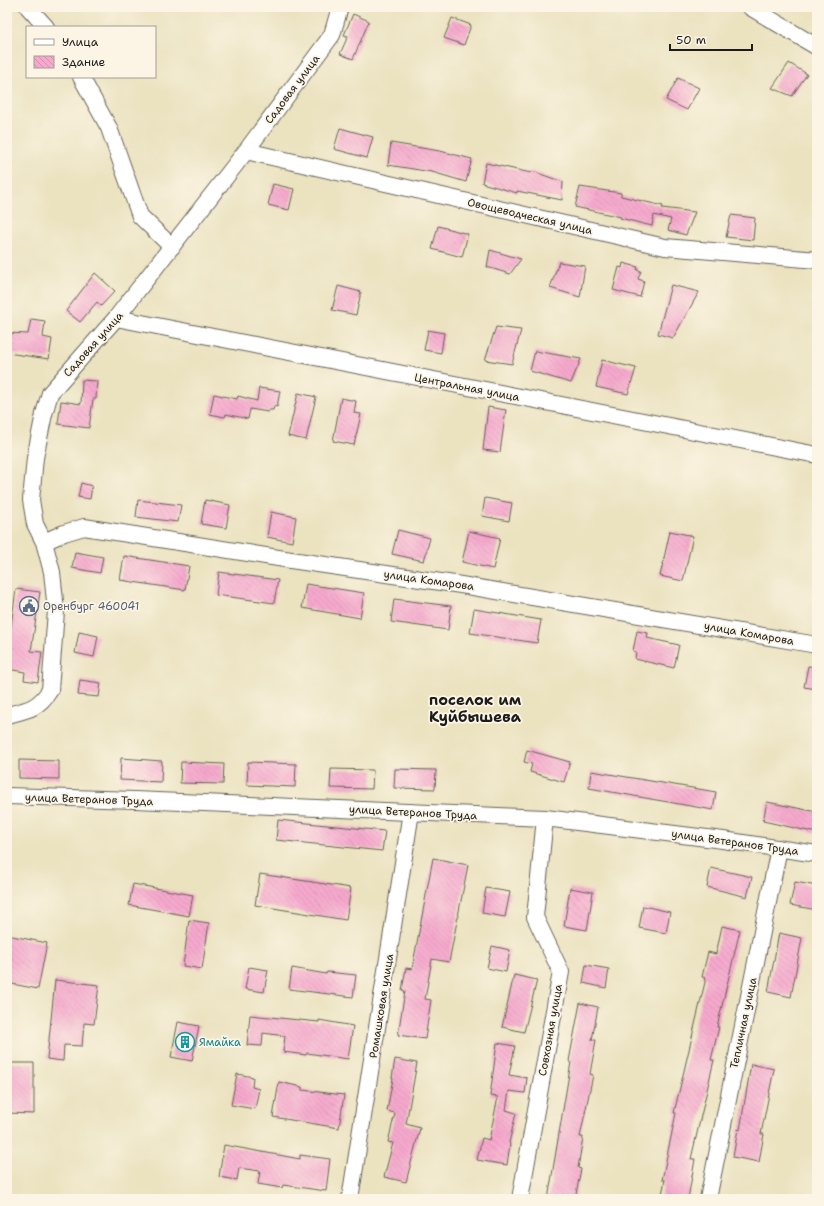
<svg xmlns="http://www.w3.org/2000/svg" width="824" height="1206" viewBox="0 0 824 1206" font-family="'Shantell Sans',sans-serif">
<style>
.building{fill:url(#building-back-hatch)}
.lines{fill:none;stroke-linecap:round;stroke-linejoin:round}
.minor-casing{stroke:#646155;stroke-width:18}
.minor{stroke:#fff;stroke-width:16}
.labels{text-anchor:middle;stroke-width:3.5;stroke-linejoin:round;paint-order:stroke}
.street-label{font-size:11px;fill:#1c1c1c;stroke:#fcf5e5}
.service-label{font-size:11px;fill:#4e5e75;stroke:#fcf5e5;text-anchor:start}
.culture-label{font-size:11px;fill:#0d838f;stroke:#fcf5e5;text-anchor:start}
.district-label{font-size:15px;font-weight:bold;fill:#1c1c1c;stroke:#fcf5e5}
</style>
<defs>
<pattern id="building-back-hatch" width="6" height="6" patternUnits="userSpaceOnUse"><rect width="6" height="6" fill="#f6a9cd"/><path d="M-1 5l2 2M0 0l6 6M5-1l2 2" fill="none" stroke="#d291af"/></pattern>
</defs>
<rect width="100%" height="100%" fill="#fcf5e5"/>
<filter id="ink" filterUnits="userSpaceOnUse"><feTurbulence type="fractalNoise" baseFrequency=".025" numOctaves="2"/><feDisplacementMap in="SourceGraphic" scale="8" xChannelSelector="R" yChannelSelector="G"/><feConvolveMatrix kernelMatrix="1 2 1 2 8 2 1 2 1" color-interpolation-filters="sRGB"/></filter>
<filter id="wash" filterUnits="userSpaceOnUse"><feTurbulence type="fractalNoise" baseFrequency=".012" numOctaves="4" result="noise"/><feDisplacementMap in="SourceGraphic" scale="16" xChannelSelector="R" yChannelSelector="G"/><feGaussianBlur stdDeviation="0.9" result="paint"/><feColorMatrix in="noise" values="0 0 0 0 0 0 0 0 0 0 0 0 0 0 0 0 0 1.4 0 .05"/><feComposite in="paint" operator="in"/></filter>
<g filter="url(#wash)">
<rect width="100%" height="100%" fill="#ebe2c0"/>
<g id="blocks">
<path class="building" d="M353,14L369,21L353,59L340,54L348,36L344,35Z
M452,18L471,25L464,45L444,38Z
M789,63L807,74L792,96L772,88Z
M678,78L699,88L687,110L666,100Z
M340,128L373,137L367,158L334,149Z
M391,143L440,151L472,159L466,182L432,172L388,165Z
M486,163L531,173L532,171L563,182L562,200L517,191V193L482,183Z
M273,184L294,189L289,210L268,205Z
M580,187L621,193V196L663,206L662,208L695,212L686,235L668,230L671,219L654,215L652,226L620,218L621,217L575,207Z
M731,215L755,218L753,240L726,237Z
M438,226L468,234L462,257L432,249Z
M490,250L521,259L510,274L487,267Z
M559,262L585,266L580,297L550,288Z
M623,263L638,267L637,270L641,271L638,279L644,281L640,297L613,290L619,267L622,268Z
M95,273L115,291L101,306L97,302L80,322L66,311Z
M671,285L699,292L673,338L658,334Z
M338,286L361,292L356,315L332,310Z
M31,319L45,321L43,337L52,339L49,359L7,353V333L28,334Z
M496,327L521,330L512,364L485,360Z
M428,330L444,333L441,353L424,350Z
M535,351L581,359L571,383L530,371Z
M602,360L636,368L628,394L596,387Z
M82,380L97,381L96,399H93L89,428L58,424L61,401L81,404Z
M259,388L280,391L277,407L274,406L273,410H269L268,412L250,409L248,419L226,414L225,417L210,414L214,394L237,399L238,396L257,401Z
M298,393L316,397L306,440L288,436Z
M341,398L356,401L354,413L361,414L354,445L333,441Z
M488,407L506,410L500,452L483,450Z
M81,483L92,486L90,499L78,497Z
M485,498L512,503L509,521L482,516Z
M138,500L181,505L178,522L136,517Z
M205,500L230,505L226,528L201,524Z
M271,512L296,517L292,542L267,537Z
M398,530L430,538L424,561L392,554Z
M469,531L500,538L493,569L462,562Z
M670,531L693,536L683,581L660,576Z
M75,552L103,557L100,573L72,568Z
M124,556L189,566L185,590L120,580Z
M219,572L278,580L274,603L216,595Z
M306,584L364,593L360,618L302,608Z
M16,589L40,592L31,651L42,652L38,682L24,680L25,672L7,669V656Z
M394,599L451,606L448,630L391,622Z
M474,609L541,620L537,643L470,633Z
M637,631L648,633L647,638L679,645L674,668L635,659L636,652L633,651Z
M79,632L98,636L94,657L75,653Z
M808,666L817,667V689L804,687Z
M80,680L101,683L99,697L78,695Z
M527,750L570,762L564,782L530,772L532,764L524,762Z
M121,758L162,761L161,782L120,780Z
M19,760L59,761V779L19,778Z
M181,762L224,764L223,784L180,783Z
M248,762L296,764L295,787L247,785Z
M331,769L373,770L372,789L330,788Z
M395,769L436,770L435,789L394,788Z
M591,771L716,792L713,810L589,788Z
M767,802L817,812V833L763,821Z
M278,820L385,831L382,851L276,840Z
M433,858L468,865L449,962L432,959L425,999L431,1000L425,1039L398,1035L405,991L402,990L406,968L412,969Z
M711,868L752,877L747,897L707,887Z
M260,874L351,888L346,920L255,905Z
M795,882L817,886V910L790,905Z
M133,884L193,895L189,916L129,905Z
M486,888L510,892L505,917L482,913Z
M570,888L593,892L587,930L564,926Z
M643,906L670,912L666,933L639,928Z
M189,920L209,923L202,969L183,966Z
M722,926L740,930L717,1027H719L711,1060H714L691,1159H695L688,1199H661L665,1180H662L676,1113H674L706,978L702,977L708,952L716,954Z
M779,933L802,938L791,997L768,992Z
M7,935L47,943L38,989L7,983Z
M492,946L510,950L506,972L487,968Z
M586,965L609,969L606,988L583,983Z
M249,967L268,970L264,992L245,989Z
M292,968L326,974L327,972L356,975L353,997L289,989Z
M514,975L537,980L524,1032L502,1027Z
M55,980L99,985L94,1024L84,1023L82,1046L64,1045L63,1061L47,1059Z
M580,1003L598,1007L592,1040H596L590,1074L593,1075L580,1137H583L578,1168L581,1169L575,1199H548L571,1062L569,1061Z
M250,1015L319,1022V1020L353,1026L348,1059L307,1053L306,1055L283,1052L285,1036L263,1033L262,1046L247,1045Z
M178,1022L199,1026L192,1061L171,1057Z
M497,1043L515,1046L509,1075L527,1078L525,1093L509,1091L506,1110L516,1113L509,1143L510,1144L507,1165L477,1160L482,1138L489,1140L498,1097L490,1096Z
M395,1059L417,1063L406,1124L420,1128L406,1182L384,1177L393,1143L388,1142L395,1113L387,1111L393,1078H392Z
M7,1063H34V1114L7,1113Z
M751,1064L774,1069L761,1134H764L759,1162L733,1157L738,1129L740,1130Z
M237,1074L253,1077L252,1087L259,1089L255,1109L231,1105Z
M279,1082L302,1087V1090L344,1095L339,1128L273,1117Z
M224,1145L300,1159V1155L330,1159L326,1191L283,1185L282,1188L258,1184L260,1171L239,1168L237,1180L219,1177Z"/>
</g>
</g>
<g filter="url(#ink)">
<use href="#blocks" fill-opacity="0" stroke="#646155" stroke-width="1"/>
<g class="lines">
<defs>
<path id="minor" d="M28,7L46,27
M750,7L817,47
M81,77L109,128L140,216L172,247
M246,151L665,247L817,260
M116,318L817,455
M44,542L64,533L84,527L291,560L461,585L817,645
M7,715C27,710 38,709 50,690L56,611L52,572L44,542L35,524L31,500L35,458L44,414L50,393L116,318L246,151L332,35L340,7
M7,796L135,800L545,818L723,840L817,854
M350,1199L411,812
M520,1199L561,972L535,917L545,818
M708,1199L779,848"/>
</defs>
<use href="#minor" class="minor-casing"/>
<use href="#minor" class="minor"/>
</g>
</g>
<defs>
<symbol id="civic-ring" viewBox="-11 -11 22 22"><circle r="9.5" fill="#fcf5e5" stroke="#5c6f8a" stroke-width="1.5"/><path d="M-.6-6.5H3V-4.5H.6V-3L4-1V1h2V6H-6V1h2V-1L-.6-3ZM-1.2 2.5V6h2.4V2.5Z" fill="#5c6f8a"/></symbol>
<symbol id="building-ring" viewBox="-11 -11 22 22"><circle r="9.5" fill="#fcf5e5" stroke="#0f9aa8" stroke-width="1.5"/><path d="M-4-6H4V6H1V3H-1V6H-4ZM-2.5-4.3h1.7v1.8h-1.7ZM.8-4.3h1.7v1.8H.8ZM-2.5-1h1.7V.8h-1.7ZM.8-1h1.7V.8H.8Z" fill="#0f9aa8"/></symbol>
</defs>
<g fill-rule="evenodd">
<use href="#civic-ring" x="18" y="595" width="22" height="22"/>
<use href="#building-ring" x="174" y="1031" width="22" height="22"/>
</g>
<g class="labels">
<g class="street-label">
<text transform="translate(292 89) rotate(-53)" y="4">Садовая улица</text>
<text transform="translate(530 216) rotate(13)" y="4">Овощеводческая улица</text>
<text transform="translate(93 344) rotate(-48)" y="4">Садовая улица</text>
<text transform="translate(467 387) rotate(11)" y="4">Центральная улица</text>
<text transform="translate(429 580) rotate(8)" y="4">улица Комарова</text>
<text transform="translate(749 633) rotate(10)" y="4">улица Комарова</text>
<text transform="translate(89 799) rotate(2)" y="4">улица Ветеранов Труда</text>
<text transform="translate(413 812) rotate(3)" y="4">улица Ветеранов Труда</text>
<text transform="translate(735 842) rotate(8)" y="4">улица Ветеранов Труда</text>
<text transform="translate(381 1006) rotate(-81)" y="4">Ромашковая улица</text>
<text transform="translate(743 1023) rotate(-78)" y="4">Тепличная улица</text>
<text transform="translate(550 1030) rotate(-80)" y="4">Совхозная улица</text>
</g>
<g class="service-label">
<text x="43" y="610">Оренбург 460041</text>
</g>
<g class="culture-label">
<text x="199" y="1046">Ямайка</text>
</g>
<g class="district-label">
<text x="475" y="705">поселок им<tspan x="475" dy="17">Куйбышева</tspan></text>
</g>
</g>
<rect width="824" height="1206" fill="none" stroke="#fcf5e5" stroke-width="24"/>
<rect x="26" y="26" width="130" height="52" fill="#fcf5e5" stroke="#a29e95"/>
<rect x="34" y="39" width="20" height="6" fill="#ffffff" stroke="#a29e95"/>
<text x="62" y="46" font-size="12" fill="#1c1c1c">Улица</text>
<rect x="34" y="56" width="20" height="12" fill="url(#building-back-hatch)" stroke="#a29e95"/>
<text x="62" y="66" font-size="12" fill="#1c1c1c">Здание</text>
<path d="M670 44v6h82v-6" fill="none" stroke="#1c1c1c" stroke-width="2"/>
<text x="676" y="44" font-size="12" fill="#1c1c1c" stroke="#fcf5e5" stroke-width="3" paint-order="stroke">50 m</text>
</svg>
